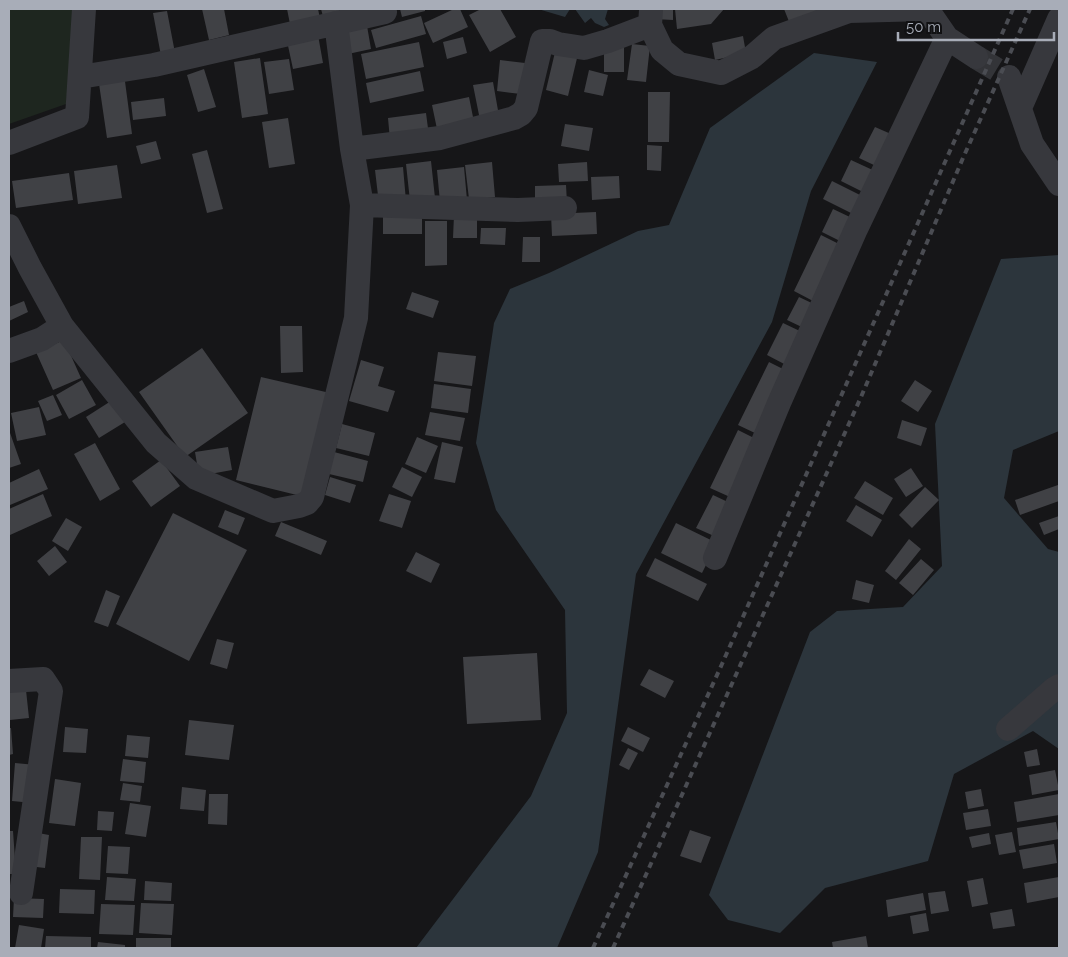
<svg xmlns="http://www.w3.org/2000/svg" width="1068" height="957" viewBox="0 0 1068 957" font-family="Raleway,sans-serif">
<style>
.park{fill:#1e261f}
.water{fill:#2c353c}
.building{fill:#404145}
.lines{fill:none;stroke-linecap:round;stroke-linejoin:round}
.minor-tunnel{stroke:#333438;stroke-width:24;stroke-dasharray:24 12;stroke-linecap:butt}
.minor{stroke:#37383d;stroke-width:24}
.rail{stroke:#4a4c52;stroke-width:4;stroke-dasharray:6 5;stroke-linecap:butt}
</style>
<rect width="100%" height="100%" fill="#161618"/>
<path class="park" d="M9,9H76L66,104L9,124Z"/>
<path class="water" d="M538,9H570L565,17Z
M575,9H608L605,19L609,25L604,27L595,23L591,18L585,23Z
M814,53L877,62L811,191L772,322L636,574L598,852L557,948H416L531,796L567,713L565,610L496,510L476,443L494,323L510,289L549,273L638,231L669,225L710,128Z
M1059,255V431L1013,450L1004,498L1048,549L1059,552V749L1033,731L954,774L928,861L825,888L780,933L728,920L709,895L810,632L837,611L903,607L942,566L935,424L1001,259Z"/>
<path class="building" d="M202,9H224L229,35L209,40Z
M287,9H318L321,23L291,29Z
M321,9H339L341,17L324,20Z
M400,9H425V11L402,17Z
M454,9H460L468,27L433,43L424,23Z
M481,9H500L516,37L490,52L469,15Z
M654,9H673V20L654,19Z
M675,9H724L711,24L677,29Z
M784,9H820L790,24Z
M167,11L176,58L162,61L153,13Z
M421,16L426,34L376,48L371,30Z
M366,20L371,49L348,54L343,25Z
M318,35L323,63L293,69L287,41Z
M743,36L746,53L715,60L712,43Z
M463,37L467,53L447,59L443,42Z
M419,42L424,67L366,79L361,54Z
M632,44L650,46L646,82L627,80Z
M604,45L624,46V72H604Z
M556,48L578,54L568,96L546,90Z
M260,58L268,114L242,118L234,62Z
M289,59L294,90L269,94L264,62Z
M500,60L525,63L521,94L497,91Z
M204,69L216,107L198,112L187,75Z
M589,70L608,75L603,96L584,92Z
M420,71L424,91L370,103L366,83Z
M124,74L132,134L107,138L98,77Z
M493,82L499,116L480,120L473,85Z
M648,92H670L669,142H648Z
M469,97L474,122L437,129L432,105Z
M164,98L166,116L133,120L131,102Z
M426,113L429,136L390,140L388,118Z
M288,118L295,164L269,168L262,122Z
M565,124L593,128L589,151L561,146Z
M875,127L891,134L876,166L859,158Z
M156,141L161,159L141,164L136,146Z
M647,145L662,146L661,171L647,170Z
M207,150L223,209L207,213L192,154Z
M851,160L877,172L867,194L841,181Z
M431,161L435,198L410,201L406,164Z
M492,162L495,197L469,199L465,165Z
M587,162L588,181L559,182L558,164Z
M117,165L122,198L78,204L74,171Z
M403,167L406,201L379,204L375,170Z
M464,167L467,200L440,202L437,170Z
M69,173L73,200L16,208L12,181Z
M619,176L620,198L592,200L591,177Z
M832,181L866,198L857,216L823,199Z
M566,185L567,203L535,204V186Z
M833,209L852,218L840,241L822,232Z
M596,212L597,234L552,236L551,214Z
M383,213H422V234H383Z
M454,215H477V238H453Z
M425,221H447V265L425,266Z
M481,228H506L505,245L480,244Z
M821,235L841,245L813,301L794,291Z
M523,237H540V262H522Z
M412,292L439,301L433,318L406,309Z
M799,297L818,306L806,329L787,320Z
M24,301L28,312L9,321V307Z
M783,323L804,333L788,366L767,355Z
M280,326H302L303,372L281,373Z
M64,340L81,378L53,390L36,352Z
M202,348L248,413L185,457L139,392Z
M438,352L476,356L472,386L434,381Z
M361,360L384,367L378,386L395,391L388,412L349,401Z
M769,362L787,371L757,434L738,425Z
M261,377L330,393L305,497L236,480Z
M82,380L96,405L69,419L56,395Z
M915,380L932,391L918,412L901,401Z
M434,384L471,389L468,413L431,408Z
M53,395L62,415L47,421L38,401Z
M111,401L125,422L99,438L86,417Z
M39,407L46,435L17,441L11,413Z
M430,412L465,418L460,441L425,435Z
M902,420L927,428L921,446L897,438Z
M342,424L375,433L369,456L336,448Z
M9,430L21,464L9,468Z
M738,430L758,440L730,497L710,488Z
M417,437L438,446L426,473L405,464Z
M442,442L463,447L455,483L434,479Z
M95,443L120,489L100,501L74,454Z
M228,447L232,470L199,476L195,452Z
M334,452L368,461L363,482L329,474Z
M161,460L180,486L151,507L132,481Z
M402,467L422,477L412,497L392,487Z
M911,468L923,486L906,497L894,479Z
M39,469L48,489L10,505L9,503V483Z
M330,477L356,485L350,503L325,495Z
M865,481L893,498L883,515L854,498Z
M1058,485L1059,501L1020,515L1015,500Z
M925,487L939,500L912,528L899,515Z
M43,494L52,516L10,535L9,509Z
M389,494L411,501L402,528L379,521Z
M713,495L730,503L714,536L696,528Z
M856,505L882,520L872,537L846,521Z
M225,510L245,518L238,535L218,527Z
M173,513L247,550L189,661L116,624Z
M1059,516V529L1044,535L1039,523Z
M66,518L82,527L68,551L52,541Z
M281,522L327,541L321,555L275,536Z
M676,523L717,543L702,573L661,553Z
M909,539L921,549L896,580L885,571Z
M55,546L67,562L49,576L37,561Z
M416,552L440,564L431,583L406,571Z
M655,558L707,584L698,601L646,576Z
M921,559L934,570L913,595L899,583Z
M856,580L874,585L869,603L852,599Z
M106,590L120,596L108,627L94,622Z
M217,639L234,643L227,669L210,664Z
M537,653L541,720L467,724L463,657Z
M649,669L674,681L665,698L640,685Z
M26,690L29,718L10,720L9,709V692Z
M189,720L234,725L229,760L185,755Z
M65,727L88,729L86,753L63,752Z
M628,727L650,738L643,752L621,741Z
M9,728H11L13,754L9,755Z
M127,735L150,737L148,758L125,756Z
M628,748L638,753L629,770L619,765Z
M1037,749L1040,765L1027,767L1024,752Z
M123,759L146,762L144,783L120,781Z
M15,763L36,765L33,803L12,801Z
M1055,770L1059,790L1032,795L1029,775Z
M55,779L81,783L75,826L49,823Z
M123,783L142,786L140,802L120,800Z
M182,787L206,790L204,811L180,809Z
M981,789L984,806L968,809L965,792Z
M209,794H228L227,825L208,824Z
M1059,794V815L1017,822L1014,802Z
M130,803L151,806L146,837L125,834Z
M988,809L991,826L966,830L963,813Z
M98,811L114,812L112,831L97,830Z
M1056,822L1059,839L1019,846L1017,828Z
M690,830L711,837L701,863L680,856Z
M9,831H13L16,874H9Z
M33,832L49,835L45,868L28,866Z
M1012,832L1016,852L999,855L995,835Z
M989,833L991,844L972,848L969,837Z
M81,837H102L100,880L79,879Z
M1054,844L1057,863L1023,869L1019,850Z
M108,846L130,847L128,874L106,873Z
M107,877L136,879L134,901L105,900Z
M1059,877V897L1027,903L1024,883Z
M983,878L988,904L972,907L967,881Z
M145,881L172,883L171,901L144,900Z
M60,889L95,890L94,914L59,913Z
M945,891L949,911L931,914L928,893Z
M923,893L926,910L888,917L886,900Z
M14,898L44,899L43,918L13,917Z
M141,903L174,904L172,935L139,933Z
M101,904L135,905L133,935L99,934Z
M1012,909L1015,926L993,929L990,913Z
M926,913L929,931L913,934L910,916Z
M19,925L44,929L41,948H15Z
M46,936L91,937V948H45Z
M866,936L868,948H833L832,942Z
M136,938H171V948H136Z
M98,942L125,945V948H97Z"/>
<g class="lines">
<path class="minor-tunnel" d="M976,57L1009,77"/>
<path class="minor" d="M927,9L947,38L976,57
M651,10L650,25L662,50L679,64L721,73L752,57L774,38L849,11L927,9
M80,77L154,65L385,12
M1009,77L1032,144L1059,184
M1020,108L1059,19
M9,143L77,117L84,9
M352,149L440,138L514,118L521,114L526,108L542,41H550L558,44L584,48L608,41L650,25
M362,205L518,210L565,208
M9,226L30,268L62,326L156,443L196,478L273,511L299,506L307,503L312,497L356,318L362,205L352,149L336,23
M9,351L42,339L62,326
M715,558L779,403L856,229L947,38
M9,681L43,679L51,691L21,893
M1008,729L1054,689L1059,686"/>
<path class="rail" d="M593,948L722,664L1013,9
M613,948L861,397L963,158L1030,9"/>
</g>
<rect width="1068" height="957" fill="none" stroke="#a8adb8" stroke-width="20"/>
<path d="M898 32v8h156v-8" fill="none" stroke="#a8adb8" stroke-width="2.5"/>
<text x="906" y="32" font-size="15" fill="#a8adb8" stroke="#111113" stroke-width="4" paint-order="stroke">50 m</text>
</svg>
